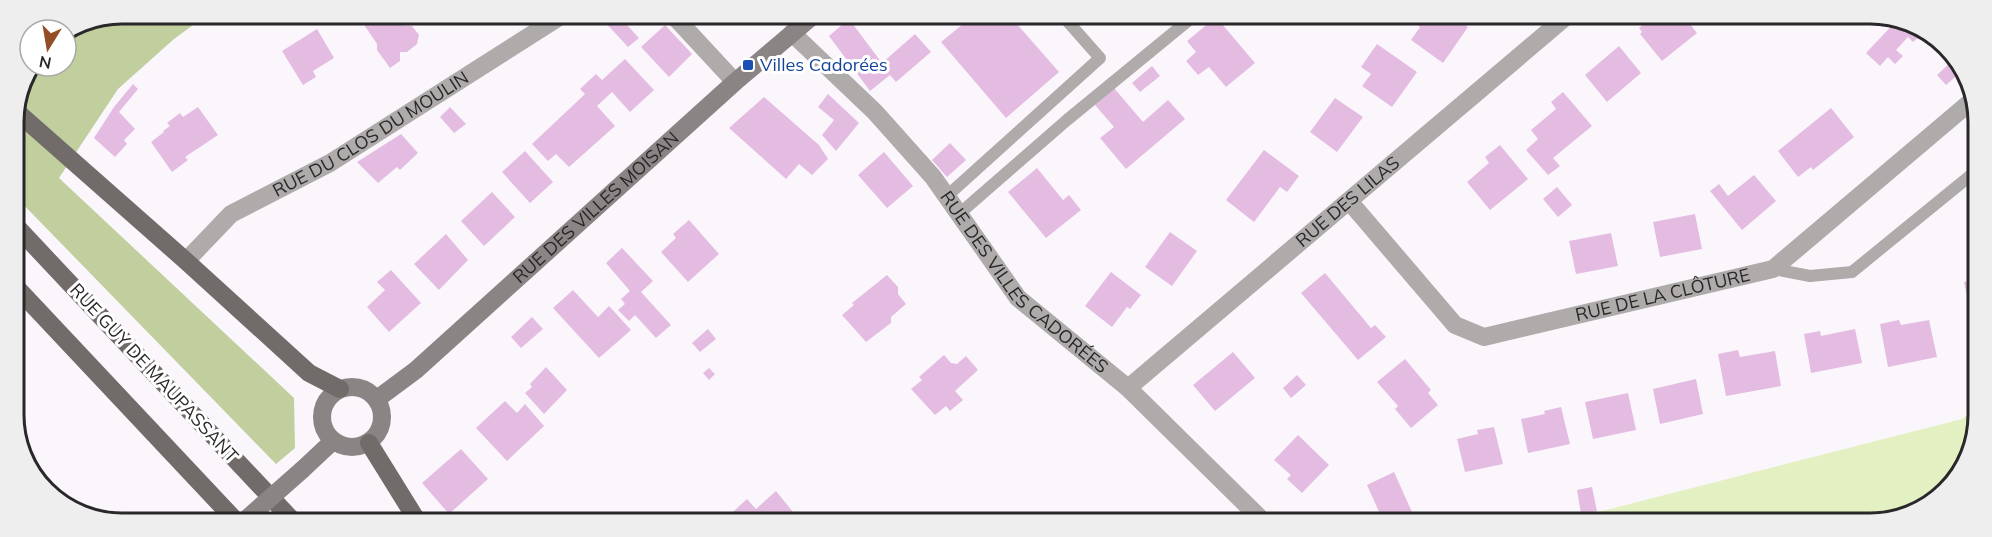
<svg xmlns="http://www.w3.org/2000/svg" width="1992" height="537" viewBox="0 0 1992 537" font-family="Mulish,sans-serif">
<style>
.green{fill:#e2f0c2}
.forest{fill:#c0cf9d}
.building{fill:#e4bce2}
.lines{fill:none;stroke-linecap:round;stroke-linejoin:round}
.lane{stroke:#aeabaa;stroke-width:12}
.street{stroke:#aeabaa;stroke-width:18}
.secondary{stroke:#8a8584;stroke-width:18}
.primary{stroke:#716b6a;stroke-width:18}
.secondary-bridge{stroke:#8a8584;stroke-width:18}
.transit-dot{fill:#1a4fb4;stroke:#fff;stroke-width:2}
.labels{text-anchor:middle;stroke-width:6;stroke-linejoin:round;paint-order:stroke}
.transit-label{font-size:18px;fill:#164399;stroke:#fff;text-anchor:start}
.street-label{font-size:18px;fill:#292729;stroke:#fff}
.rim{fill:none;stroke:#292729;stroke-width:3}
</style>
<rect width="100%" height="100%" fill="#fbf6fc"/>
<path class="green" d="M1976,407V437L1941,497L1877,523H1574L1575,518L1962,419Z"/>
<path class="forest" d="M122,14H208L174,39L118,89L59,178L294,398L295,448L276,464L14,195V115L36,66H66V31L81,22Z"/>
<path class="building" d="M370,14H379L381,16L384,14H394L401,25L412,26L419,35L417,44L407,52H400V61L390,68L377,50V44L361,20Z
M608,14H617L639,38L628,47L602,19Z
M974,15H1009L1059,72L1006,118L941,42Z
M1132,15H1150L1140,24Z
M1418,15H1474L1466,26L1468,27L1443,63L1411,40L1420,27L1413,22Z
M1654,15L1659,18L1662,15H1683L1697,33L1662,61L1640,34L1642,32L1639,28Z
M1216,17L1255,63L1226,87L1209,67L1198,75L1186,61L1196,52L1187,41Z
M849,19L882,63L915,34L931,52L896,82L890,75L870,91L829,36Z
M1898,19L1923,33L1913,42L1908,37L1896,50L1903,56L1895,64L1888,57L1880,66L1866,53Z
M665,25L692,54L669,77L641,47Z
M317,29L334,58L313,71L316,77L303,85L282,51Z
M1377,44L1417,72L1392,107L1362,86L1371,74L1361,67Z
M1619,46L1641,73L1607,102L1585,75Z
M625,59L654,90L630,112L612,92L597,106L615,126L569,167L556,154L548,161L532,144L585,94L580,89L596,74L602,80Z
M1954,59L1961,72L1946,85L1937,75Z
M1152,66L1160,76L1140,92L1132,83Z
M133,84L138,89L119,112L135,129L124,140L127,144L115,157L94,138L114,107Z
M1114,88L1143,122L1168,100L1185,119L1126,169L1100,138L1114,127L1095,105Z
M1563,92L1592,126L1553,158L1560,166L1548,175L1526,150L1538,139L1531,130L1556,109L1551,102Z
M828,94L859,123L836,151L822,135L834,120L818,107Z
M764,97L819,145L828,159L812,175L799,164L786,179L729,128Z
M1335,98L1363,117L1337,152L1310,132Z
M198,107L218,135L185,157L188,160L172,172L151,142L164,132L163,131L170,126L167,123L180,113L183,117Z
M450,107L466,124L454,133L440,117Z
M1831,108L1854,137L1813,170L1811,167L1798,177L1778,151Z
M401,134L418,153L400,170L397,167L378,183L357,162Z
M950,143L966,160L947,177L932,160Z
M1500,145L1528,179L1490,210L1467,182L1489,163L1485,157Z
M1264,150L1299,176L1287,192L1280,187L1254,222L1226,200Z
M525,151L553,182L530,203L502,172Z
M884,152L913,186L887,208L858,175Z
M1037,168L1063,200L1069,195L1081,210L1046,238L1008,192Z
M1754,175L1776,201L1742,230L1710,191L1719,184L1728,196Z
M1557,187L1572,205L1558,217L1543,199Z
M492,192L515,217L484,246L461,221Z
M1695,214L1702,249L1660,257L1653,222Z
M689,220L719,254L688,282L661,252L676,238L673,234Z
M1170,232L1197,251L1172,286L1145,267Z
M1611,233L1618,266L1576,274L1569,241Z
M446,234L468,260L439,290L414,264Z
M622,248L653,281L641,292L671,325L656,338L635,315L629,321L618,310L625,304L621,299L630,291L606,263Z
M391,270L421,303L389,332L367,307L385,290L377,282Z
M1111,272L1141,295L1130,309L1127,307L1112,327L1085,306Z
M1325,273L1371,328L1375,325L1386,337L1358,360L1301,293Z
M887,275L898,287V294L906,304L891,317V323L866,342L842,315L854,305L852,303Z
M1976,280V314L1971,315L1964,282Z
M573,290L598,317L609,306L631,330L599,358L553,308Z
M532,317L543,329L521,348L511,337Z
M1899,320L1901,325L1929,320L1937,357L1888,367L1880,324Z
M708,329L716,339L700,352L692,343Z
M1855,329L1862,363L1811,373L1804,334L1820,331L1821,336Z
M1738,350L1740,357L1775,351L1781,386L1726,396L1718,354Z
M1233,352L1255,378L1215,411L1193,385Z
M944,355L951,363L957,364L966,356L978,370L955,391L963,400L950,411L946,406L935,415L911,389L922,380L919,377Z
M1405,359L1431,390L1428,393L1438,405L1411,428L1395,409L1398,406L1377,382Z
M546,367L567,390L544,414L525,393L532,387L530,384Z
M709,368L715,374L709,380L703,373Z
M1297,375L1306,385L1291,398L1283,388Z
M1696,379L1703,414L1660,424L1653,389Z
M1628,393L1636,430L1593,439L1585,402Z
M505,401L517,413L525,404L544,426L507,461L476,428Z
M1561,407L1570,444L1528,453L1521,419L1545,414L1544,411Z
M1494,427L1503,464L1465,472L1457,439L1478,434L1477,430Z
M1298,435L1329,465L1302,493L1287,479L1291,475L1274,460Z
M461,449L488,479L449,514L422,483Z
M1394,472L1416,521L1412,523H1384L1367,485Z
M1592,487L1597,511L1581,514L1577,490Z
M776,491L801,522H722L747,499L756,509Z"/>
<g class="lines">
<path class="lane" d="M947,196L1100,58L1062,15
M959,214L1067,120L1195,15
M1773,269L1810,276L1852,272L1976,171"/>
<g class="street">
<path d="M672,14L735,82"/>
<path id="s1" d="M792,33L875,112L933,177L1018,298L1128,388L1265,523"/>
<path id="s2" d="M1349,201L1455,325L1484,337L1773,269L1975,98"/>
<path id="s3" d="M186,261L231,214L330,163L564,14"/>
<path id="s4" d="M1128,388L1568,15"/>
</g>
<g class="secondary">
<circle cx="352" cy="417" r="30"/>
<path id="s5" d="M377,399L416,370L735,82L815,14"/>
<path d="M302,470L333,441"/>
</g>
<path class="primary" d="M16,111L186,261L309,373L340,389
M14,224L294,522
M15,286L236,521
M369,443L418,522"/>
<path class="secondary-bridge" d="M243,522L302,470"/>
</g>
<rect class="transit-dot" x="742" y="59" width="12" height="12" rx="3"/>
<g class="labels">
<g class="transit-label">
<text x="760" y="71">Villes Cadorées</text>
</g>
<g class="street-label">
<text dy="6" stroke="none"><textPath href="#s3" startOffset="226">RUE DU CLOS DU MOULIN</textPath></text>
<text dy="6" stroke="none"><textPath href="#s4" startOffset="288">RUE DES LILAS</textPath></text>
<text dy="6" stroke="none"><textPath href="#s5" startOffset="291">RUE DES VILLES MOISAN</textPath></text>
<text dy="6" stroke="none"><textPath href="#s1" startOffset="342">RUE DES VILLES CADORÉES</textPath></text>
<text dy="6" stroke="none"><textPath href="#s2" startOffset="378">RUE DE LA CLÔTURE</textPath></text>
<text transform="translate(154 373) rotate(47)" y="6">RUE GUY DE MAUPASSANT</text>
</g>
</g>
<path d="M0 0H1992V537H0ZM122 24H1870A98 98 0 0 1 1968 122V415A98 98 0 0 1 1870 513H122A98 98 0 0 1 24 415V122A98 98 0 0 1 122 24Z" fill="#eee" fill-rule="evenodd"/>
<path class="rim" d="M122 24H1870A98 98 0 0 1 1968 122V415A98 98 0 0 1 1870 513H122A98 98 0 0 1 24 415V122A98 98 0 0 1 122 24Z"/>
<g transform="translate(48 48) rotate(191)"><circle r="28" fill="#ffffff" stroke="#a9a9a9" stroke-width="1.5"/>
<path d="M0-4.5L10 22L0 15L-10 22Z" fill="#944e27"/>
<text y="-9" font-size="16" font-weight="bold" text-anchor="middle" fill="#292729">N</text>
</g>
</svg>
